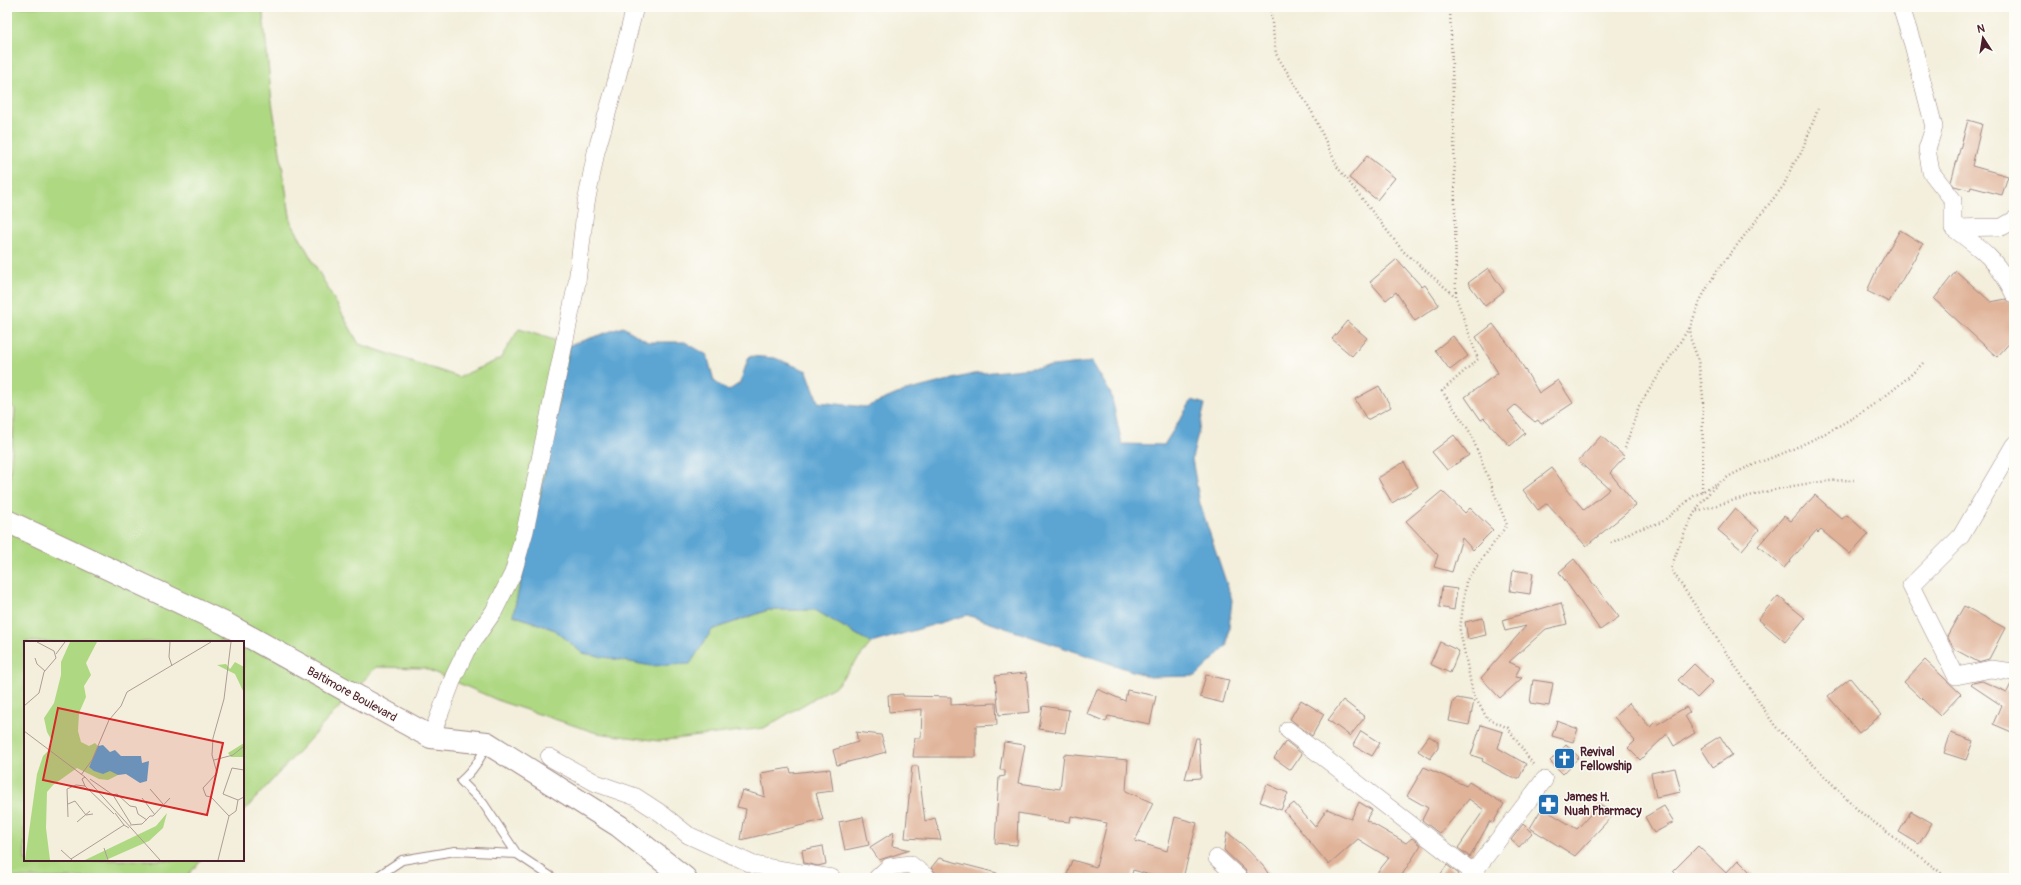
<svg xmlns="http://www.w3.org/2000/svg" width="2021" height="885" viewBox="0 0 2021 885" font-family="Pangolin,sans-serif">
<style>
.green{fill:#afd883;stroke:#7c7c57}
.water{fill:#5ba5d3;stroke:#52627f}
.building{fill:#e0b399}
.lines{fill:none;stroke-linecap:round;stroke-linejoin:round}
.lane-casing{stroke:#9e8784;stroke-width:10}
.street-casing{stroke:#9e8784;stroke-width:18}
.highway-casing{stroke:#9e8784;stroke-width:24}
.path{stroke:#9e8784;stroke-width:2.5;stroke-dasharray:1 3;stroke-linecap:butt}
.lane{stroke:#fff;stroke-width:8}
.street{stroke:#fff;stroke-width:17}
.highway{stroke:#fff;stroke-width:22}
.labels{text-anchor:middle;stroke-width:3;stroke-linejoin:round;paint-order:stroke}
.street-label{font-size:12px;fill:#4a1f2b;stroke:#fdfcf7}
.poi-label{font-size:12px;font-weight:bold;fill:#4a1f2b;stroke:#fdfcf7;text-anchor:start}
.inset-road{fill:none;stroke:#af9c95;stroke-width:1}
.view{fill:#d62828;fill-opacity:0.15;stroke:#d62828;stroke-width:2}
.inset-edge{fill:none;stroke:#4a1f2b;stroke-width:2}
</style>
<rect width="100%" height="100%" fill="#fdfcf7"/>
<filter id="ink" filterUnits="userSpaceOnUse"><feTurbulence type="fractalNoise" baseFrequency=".025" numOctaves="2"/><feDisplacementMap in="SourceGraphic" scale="8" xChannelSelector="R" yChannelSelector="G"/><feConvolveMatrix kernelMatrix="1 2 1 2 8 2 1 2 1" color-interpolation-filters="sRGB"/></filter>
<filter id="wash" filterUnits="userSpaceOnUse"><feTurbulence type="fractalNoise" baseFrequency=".012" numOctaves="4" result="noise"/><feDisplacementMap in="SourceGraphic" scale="16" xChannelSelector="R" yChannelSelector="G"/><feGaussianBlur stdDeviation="0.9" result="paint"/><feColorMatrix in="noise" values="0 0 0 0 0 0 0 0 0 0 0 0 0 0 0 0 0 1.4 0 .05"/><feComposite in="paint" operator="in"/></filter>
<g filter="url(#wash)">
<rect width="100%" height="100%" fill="#f3efdc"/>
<path class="green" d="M7,7H265L263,14L272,102L291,222L359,344L459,377L500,359L519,329L570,345L540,497L513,615L555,630L582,653L690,664L712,630L768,610H815L871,643L837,685L764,728L659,741L597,733L502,702L424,668L376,667L243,812V642H25V860H202L185,878H7V513L15,409L7,401Z"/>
<path class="water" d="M623,327L648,342H685L707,355L714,381L728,391L740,383L749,356L775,358L807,371L818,402L866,407L902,392L973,374L1092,362L1111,394L1122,444L1164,445L1192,400L1205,404L1192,459L1200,504L1232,600L1227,646L1196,676L1150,677L967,615L871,643L815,610H768L712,630L690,664L651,666L582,653L555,630L513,615L540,497L570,345Z"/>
<g id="blocks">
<path class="building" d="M1968,120L1982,124L1972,166L2008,176L2002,195L1971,187L1970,190L1954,186L1951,182Z
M1367,156L1395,178L1377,200L1349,178Z
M1900,230L1923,244L1889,302L1867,291L1877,269Z
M1397,259L1422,287L1425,285L1439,305L1415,321L1396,292L1386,300L1370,282Z
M1488,268L1504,291L1485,306L1468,283Z
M1956,271L1991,302L2006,299L2014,304V338L1997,357L1934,299Z
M1347,321L1367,338L1352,356L1332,339Z
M1493,324L1515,353L1539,393L1558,380L1573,403L1541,424L1538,420L1535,422L1515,405L1508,411L1525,433L1510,446L1484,418L1481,420L1465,397L1498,373L1476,337Z
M1453,336L1468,356L1450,370L1435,350Z
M1379,386L1391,407L1367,420L1355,399Z
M1454,435L1469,455L1447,470L1432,452Z
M1601,436L1625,457L1610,473L1636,505L1586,546L1547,503L1538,510L1523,490L1552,468L1567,488L1566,489L1584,510L1610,489L1578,461Z
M1404,462L1418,487L1392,503L1378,478Z
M1442,491L1465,513L1470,508L1493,530L1473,550L1462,538L1452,572L1434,567L1438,555L1406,521Z
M1815,495L1842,519L1847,515L1868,534L1850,554L1821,530L1818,533L1816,531L1784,568L1758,546L1784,516L1791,521Z
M1735,509L1759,530L1742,550L1718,530Z
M1574,559L1619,617L1600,630L1559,572Z
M1513,570L1533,573L1530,594L1510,591Z
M1442,587L1457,589L1454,610L1439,607Z
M1778,596L1805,618L1785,642L1758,619Z
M1561,603L1567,624L1546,629L1509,662L1520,667L1515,677L1522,678L1500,698L1481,678L1526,626L1505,631L1502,620Z
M1964,606L2005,628L1989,659L1978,662L1954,649L1947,636Z
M1483,618L1486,635L1468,639L1465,622Z
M1440,642L1459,651L1450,673L1430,664Z
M1925,660L1961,694L1940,716L1904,682Z
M1694,664L1713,682L1697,698L1678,680Z
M1026,673L1030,712L999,715L995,676Z
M1206,675L1229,680L1223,703L1200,697Z
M1850,678L1881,715L1859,733L1828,696Z
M1533,680L1553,683L1549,706L1530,703Z
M1982,681L2007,692L2012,682H2014V733L1993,724L2001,705L1971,685L1973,683Z
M1097,689L1125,701L1127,690L1156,696L1150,724L1108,716L1106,722L1087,714Z
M903,694V696L951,697V705L996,703L997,725L976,726V757H913L915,738H921L922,709L889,712L888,695Z
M1457,698L1474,701L1469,725L1449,721L1453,702Z
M1301,700L1324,714L1312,736L1290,719Z
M1343,700L1365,717L1350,736L1328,720Z
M1629,703L1650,727L1654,723L1656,725L1686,707L1690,712L1685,716L1695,733L1674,746L1667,734L1640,760L1628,748L1635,741L1614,717Z
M1043,706L1069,710L1065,733L1039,729Z
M1557,721L1578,729L1573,742L1552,736Z
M1481,725L1503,732L1498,748L1526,764L1519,778H1513L1482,761L1483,759L1471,755Z
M1361,731L1380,743L1372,756L1353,745Z
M856,732L881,735L886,752L837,765L833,750L858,742Z
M1951,733L1973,741L1966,760L1944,753Z
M1429,736L1438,742V748L1430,759L1418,751Z
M1720,736L1732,755L1713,767L1701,748Z
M1196,738H1199L1201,778L1185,779Z
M1286,741L1302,754L1291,770L1274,758Z
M1004,742L1025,745L1018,783L1060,789L1064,754L1128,760L1126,791L1153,803L1135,841L1167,851L1175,817L1197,823L1183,878H1160L1133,870L1131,878H1066L1072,860L1096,867L1107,823L1071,816L1070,822L1047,820V818L1018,813L1017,845L995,843L999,777L1005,776V770H1000Z
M1566,745L1579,757L1563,774L1550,761Z
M912,766H918L925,821L935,818L941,840L905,838Z
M1424,767L1466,786L1469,782L1504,804L1493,823L1490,821L1470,857L1458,848L1484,810L1469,799L1440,834L1422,820L1428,808L1407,796Z
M790,768L791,773L830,769L833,791L816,793L823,820L741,840L746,809L737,807L742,790L765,797L761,773Z
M1675,768L1681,792L1656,797L1651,773Z
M1267,784L1288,793L1281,810L1260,802Z
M1359,802L1372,810L1366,820L1406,843L1412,838L1421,845L1400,878H1373L1389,858L1358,839L1329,865L1284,811L1294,803L1315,827L1327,809L1351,819Z
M1600,804L1613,815L1575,856L1530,828L1542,808L1577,829Z
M1664,806L1674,822L1654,833L1645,817Z
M1911,811L1932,823L1919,844L1899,832Z
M863,817L869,845L845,850L839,822Z
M1523,824L1532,833L1519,847L1511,840Z
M894,832L892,846L910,850L879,860L870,847Z
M1227,832L1245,847L1264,867L1271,878H1249L1246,871L1224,850Z
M823,846L826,864L818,866L804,863L802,850Z
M1698,846L1726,873L1738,860L1756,878H1680L1673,871Z
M939,858L997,873V878H938L937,874L931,868Z
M1447,865L1459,874L1456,878H1438Z"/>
</g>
</g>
<g filter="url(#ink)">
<use href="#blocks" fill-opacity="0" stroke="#9e8784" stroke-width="1"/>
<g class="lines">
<defs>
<path id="lane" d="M487,744C481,758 473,771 461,781L483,803L517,854L553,878
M375,878L402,860L455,851L517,854"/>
<path id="street" d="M1901,7L1913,45L1934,127L1927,149L1931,172L1953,200V228
M1953,228C1982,249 1999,262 2014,294
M1953,228L2002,227L2014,220
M2014,445L1961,536L1911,586L1956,676L1991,669L2014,672
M1288,730L1474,873
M431,737L454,676L466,651L494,611L513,573L525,531L577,282L586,203L596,152L615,86L635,7
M549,757L596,783L636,797L662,814L688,835L754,865L832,878
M1217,858L1239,878
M877,878L889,867L910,864L928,878
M1469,878L1544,780"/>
<path id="highway" d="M7,521L226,624L431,737L487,743L619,826L685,878"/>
</defs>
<use href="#lane" class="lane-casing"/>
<use href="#street" class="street-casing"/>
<use href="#highway" class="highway-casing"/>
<path class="path" d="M1270,7L1276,54L1312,112L1338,168L1403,251L1455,296
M1450,7L1454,126L1456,297L1478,359L1442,391L1470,432L1507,525L1466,581L1460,630L1473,694L1487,718L1508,728L1534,766
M1923,363C1885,402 1836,430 1786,452C1767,460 1732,471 1717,485C1693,507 1681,538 1671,569L1775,726L1859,811L1940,872L1945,878
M1625,448L1639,406L1689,328
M1702,491L1703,396L1698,359L1691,340L1690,327L1701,299L1716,272L1784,185L1792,166L1801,153L1818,109
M1697,511C1748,496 1800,480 1854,480
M1611,543L1633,531L1662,522L1694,496L1716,484"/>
<use href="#lane" class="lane"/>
<use href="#street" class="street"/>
<use href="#highway" class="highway"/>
</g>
</g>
<defs>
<symbol id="church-square" viewBox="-11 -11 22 22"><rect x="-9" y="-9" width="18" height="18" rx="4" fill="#1f6fb2" stroke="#fdfcf7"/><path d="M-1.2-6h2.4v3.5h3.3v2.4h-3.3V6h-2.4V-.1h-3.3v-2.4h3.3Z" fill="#fff"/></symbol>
<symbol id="pharmacy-square" viewBox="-11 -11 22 22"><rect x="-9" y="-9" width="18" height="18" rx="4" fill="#1f6fb2" stroke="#fdfcf7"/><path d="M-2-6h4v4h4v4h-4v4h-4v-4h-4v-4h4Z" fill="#fff"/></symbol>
</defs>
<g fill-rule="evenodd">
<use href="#church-square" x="1552" y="746" width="25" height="25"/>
<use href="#pharmacy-square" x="1536" y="792" width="25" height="25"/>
</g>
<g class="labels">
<g class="street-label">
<text transform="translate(352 694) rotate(29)" y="4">Baltimore Boulevard</text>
</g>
<g class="poi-label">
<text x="1580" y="756">Revival<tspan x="1580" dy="14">Fellowship</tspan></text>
<text x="1564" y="801">James H.<tspan x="1564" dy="14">Nuah Pharmacy</tspan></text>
</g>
</g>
<g transform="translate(24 641)">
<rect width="220" height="220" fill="#f3efdc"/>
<path d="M46,1H73L62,22L67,34L60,45L62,56L55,72L54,90L57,101L65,105L71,102L74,105L65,126L90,130L94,134L84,139L75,138L53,127L29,144L23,151L22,187L26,219H1L13,133L19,115L26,108L28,100L23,91L20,77L30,62L37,34V21ZM211,21L220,26V52L211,33L193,24L202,23L206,28ZM220,102V116H207L204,112ZM143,172L139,187L125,200L82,219H61L132,185Z" fill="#afd883"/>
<path d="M79,104L86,111L91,109L97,115H117L118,122L125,120L123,140L116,142L102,133L94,134L86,130L79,133L70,130L65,126L74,105Z" fill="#5ba5d3"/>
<path class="inset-road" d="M146,1L145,16L148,25M32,13L41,1M11,17L13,23L21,30M0,65L15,52L20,31L32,17L30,10L13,1M0,90L61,136L136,219M190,119L209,114L220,105M220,129L208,127L199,153L214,159L220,156M57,134L68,119L85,79L97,65L103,51L187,1M61,136L58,138L61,145L90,173M66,138L89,154L107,183M126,148L139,163M89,154L93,153L106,165L112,166L114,173L123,179M118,157L131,174M44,163L51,160L62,174L69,173M91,172L100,184L105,187M205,175L187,156L182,155L179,147L193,132L188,114L189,97L200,58L207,1M44,176L43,148L52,144L61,145M53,181L66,170M106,184L118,183L126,175H129L146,157M80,207L84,219M37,209L48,219M47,218L100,184M194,219L205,175L212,170L214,159"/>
<path class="view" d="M34,67L199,102L183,174L19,139Z"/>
<rect width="220" height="220" class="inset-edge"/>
</g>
<rect width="2021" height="885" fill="none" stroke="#fdfcf7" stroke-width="24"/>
<g transform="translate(1983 38) rotate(348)" stroke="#fdfcf7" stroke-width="3" paint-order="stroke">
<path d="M0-3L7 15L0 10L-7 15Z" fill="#4a1f2b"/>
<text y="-6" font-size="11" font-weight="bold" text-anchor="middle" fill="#4a1f2b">N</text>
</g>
</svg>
